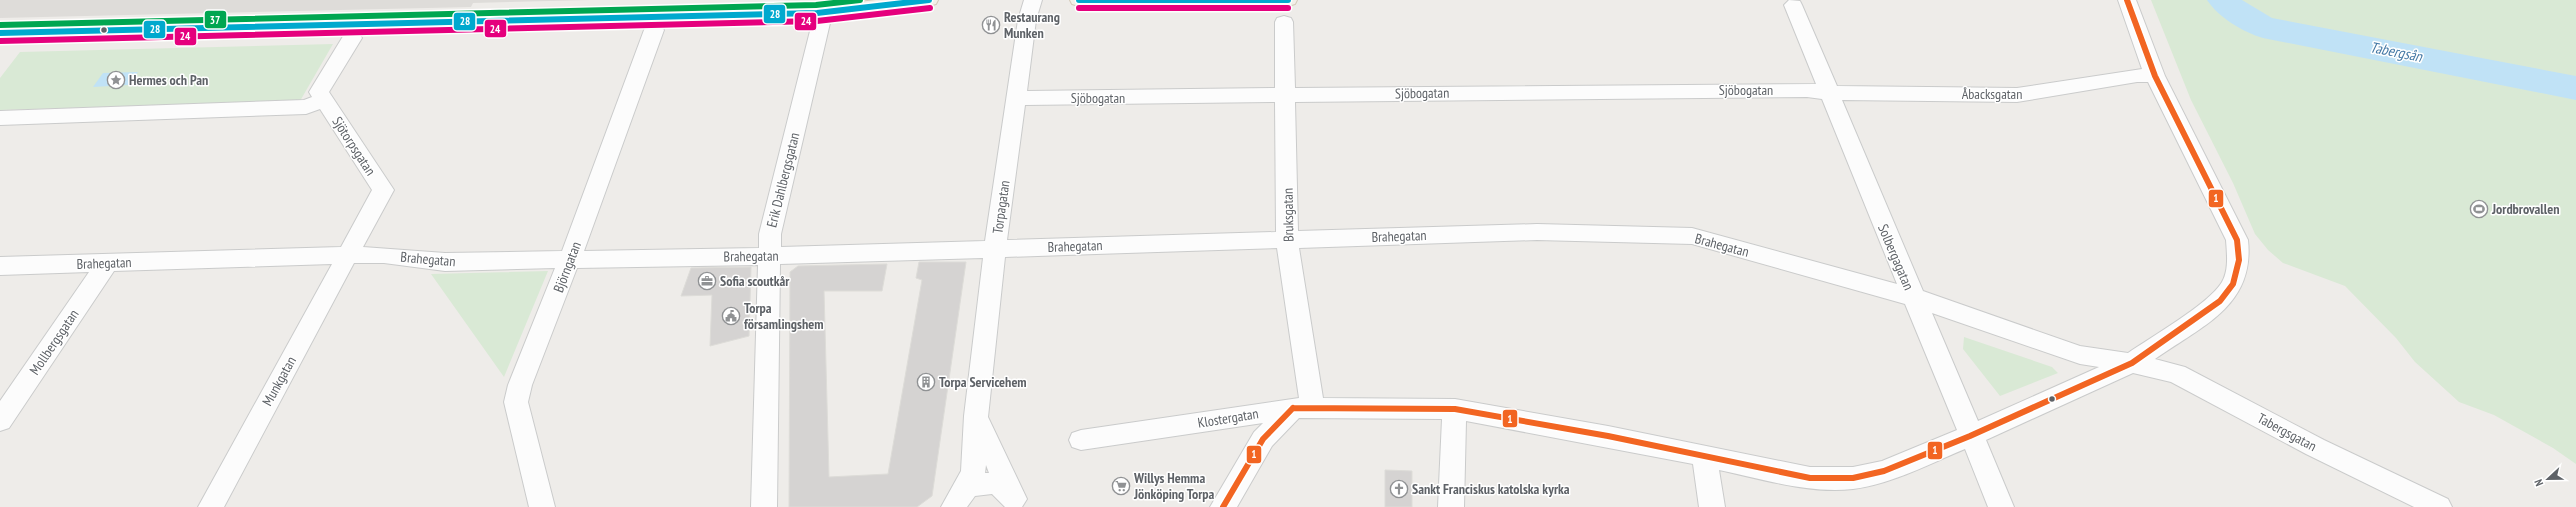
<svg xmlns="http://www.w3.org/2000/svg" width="2576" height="507" viewBox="0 0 2576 507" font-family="'PT Sans Narrow',sans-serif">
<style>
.industrial{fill:#dedcd9}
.green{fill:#d9e9d5}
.water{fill:#c0e2f6}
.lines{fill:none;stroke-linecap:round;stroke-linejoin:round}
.river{fill:#c0e2f6;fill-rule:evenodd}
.building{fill:#d5d3d2;stroke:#dddcd8}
.minor-casing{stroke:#cacbcb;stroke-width:2}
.major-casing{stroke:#d4cbb9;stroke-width:2}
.minor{fill:#fcfcfc;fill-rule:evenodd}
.major{fill:#f2f0e9;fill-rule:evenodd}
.bus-1-casing{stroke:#fff;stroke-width:9}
.bus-2-casing{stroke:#fff;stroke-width:9}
.bus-3-casing{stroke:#fff;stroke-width:9}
.bus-4-casing{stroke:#fff;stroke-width:9}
.bus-1{stroke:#f26522;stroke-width:6}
.bus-2{stroke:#00a9ce;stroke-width:6}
.bus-3{stroke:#e5007d;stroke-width:6}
.bus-4{stroke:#00a651;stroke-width:6}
.bus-dot{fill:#5e6267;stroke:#fff;stroke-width:1.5}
.labels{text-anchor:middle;stroke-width:3;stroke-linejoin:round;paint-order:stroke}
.poi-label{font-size:14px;font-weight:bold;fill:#5e6267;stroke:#fff;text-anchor:start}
.street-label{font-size:14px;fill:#5e6267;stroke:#fff}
.water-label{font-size:15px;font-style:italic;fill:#4579a5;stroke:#fff}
.line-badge{stroke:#fff;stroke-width:1.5}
.badge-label{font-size:11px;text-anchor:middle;font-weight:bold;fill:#fff}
</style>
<rect width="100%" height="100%" fill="#eeece9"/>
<path class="industrial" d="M0,0H590L473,3L471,7L0,18Z"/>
<path class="green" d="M2151,0H2576V464L2553,448L2494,415L2459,402L2415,362L2396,338L2345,286L2283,263L2268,250L2255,234L2233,183L2191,100Z
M333,44L300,101L0,110V78L20,52Z
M548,271L504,377L431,274Z
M1964,337L2052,367L2058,373L2000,396L1963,349Z"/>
<path class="water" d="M138,72L128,85L93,87L103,73Z"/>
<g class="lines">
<path class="river" d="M2207,0H2242L2272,18L2576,76V100L2263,38C2243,32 2219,18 2207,0Z"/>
</g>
<path class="building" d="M919,262H966L932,496L917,507H789L790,272L798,266L887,264L882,291H824L829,477L888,474L922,280L916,278Z
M751,267L749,336L710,346L712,295L681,296L691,268Z
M1385,470L1412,471V507H1385Z"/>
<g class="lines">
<defs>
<path id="minor" d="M1024,0H1042L1036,20L1027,91L1275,88V22L1277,18L1284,16L1291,18L1293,22L1295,88L1816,84L1784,5L1789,0L1800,1L1802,5L1837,86L2017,88L2142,69L2118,0H2136L2165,76L2248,240C2255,306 2202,326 2155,359L2185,367L2324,440L2448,499L2452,507H2414L2306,454L2171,382L2133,373L1986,440L2014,507H1988L1965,449C1929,464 1892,484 1853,489C1809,494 1762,479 1719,470L1725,507H1699L1693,464L1466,421L1464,507H1438L1442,419L1299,418L1272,446L1237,507H1210L1254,432L1263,423L1081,450L1072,447L1069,440L1072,433L1081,430L1299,398L1277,248L1005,257L988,417L1027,499L1022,507H1005L992,494L975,496L967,507H941L961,471L964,416L983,258L780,264L777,507H751L758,265L577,268L532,385L528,402L555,507H529L504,402L508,385L555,268L445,271L384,263H354L224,507H198L332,264L114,271L9,428L0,431V401L89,272L0,275V257L341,247L372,190L320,109L306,114L0,125V111L304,100L312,97L309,92L312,87L345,33L352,32L359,33L362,38L329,92L394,190L363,247L445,253L562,251L644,30L647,26L654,24L661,26L664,30L584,251L759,248V234L812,23L814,19L821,17L828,19L830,23L781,234V247L985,241L1018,20ZM2137,82H2148L2226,240C2227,254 2229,270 2222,282C2209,304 2151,337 2128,353L2080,346L1923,291L1842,100L2017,102ZM1807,97L1822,99L1897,284L1692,228L1537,224L1298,231L1295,102ZM1275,102L1276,232L1007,240L1025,105ZM1537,240L1692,244L1905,304L1957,430L1882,461L1853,467H1810L1608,426L1455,399L1323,398L1299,248ZM1932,313L2080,364L2099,367L1978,421ZM986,465L989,473H985Z"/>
<path id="major" d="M876,0H938L936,4L929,6L817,19L0,39V27L817,7Z
M1070,0H1297L1295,4L1288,6H1079L1072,4Z"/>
</defs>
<use href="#minor" class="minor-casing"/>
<use href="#major" class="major-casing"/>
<use href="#minor" class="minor"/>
<use href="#major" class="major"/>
<defs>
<path id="bus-1" d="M1293,408L1455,409L1608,436L1810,478H1853L1884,471L1970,436L2132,363L2220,301L2233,284L2239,260L2237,240L2155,76L2127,0
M1223,507L1263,439L1293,408"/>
<path id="bus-2" d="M1079,0H1288
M0,33L817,13L929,0"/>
<path id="bus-3" d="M1079,8H1288
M0,41L817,21L930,8"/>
<path id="bus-4" d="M0,25L816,5L860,0"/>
</defs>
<use href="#bus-1" class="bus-1-casing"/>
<use href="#bus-2" class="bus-2-casing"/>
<use href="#bus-3" class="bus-3-casing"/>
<use href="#bus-4" class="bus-4-casing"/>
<use href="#bus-1" class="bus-1"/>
<use href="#bus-2" class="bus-2"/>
<use href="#bus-3" class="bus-3"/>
<use href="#bus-4" class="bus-4"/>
</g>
<defs>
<symbol id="restaurant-ring" viewBox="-11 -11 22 22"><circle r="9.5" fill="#fff" stroke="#909294" stroke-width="1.5"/><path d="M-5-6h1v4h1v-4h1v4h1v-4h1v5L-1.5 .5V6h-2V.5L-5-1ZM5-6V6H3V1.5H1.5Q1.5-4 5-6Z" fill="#909294"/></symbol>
<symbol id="sight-ring" viewBox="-11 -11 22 22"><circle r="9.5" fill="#fff" stroke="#909294" stroke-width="1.5"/><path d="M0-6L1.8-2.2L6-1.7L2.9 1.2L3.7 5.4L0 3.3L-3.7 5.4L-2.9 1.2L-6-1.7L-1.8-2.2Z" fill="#909294"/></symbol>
<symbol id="stadium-ring" viewBox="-11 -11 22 22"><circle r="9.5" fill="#fff" stroke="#909294" stroke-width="1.5"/><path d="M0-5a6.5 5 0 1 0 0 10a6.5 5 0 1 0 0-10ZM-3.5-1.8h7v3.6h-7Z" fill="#909294"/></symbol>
<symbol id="office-ring" viewBox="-11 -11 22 22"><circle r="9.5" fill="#fff" stroke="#909294" stroke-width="1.5"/><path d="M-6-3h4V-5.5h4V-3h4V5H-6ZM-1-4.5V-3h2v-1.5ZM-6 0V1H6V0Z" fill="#909294"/></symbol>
<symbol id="civic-ring" viewBox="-11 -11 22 22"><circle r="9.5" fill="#fff" stroke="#909294" stroke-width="1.5"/><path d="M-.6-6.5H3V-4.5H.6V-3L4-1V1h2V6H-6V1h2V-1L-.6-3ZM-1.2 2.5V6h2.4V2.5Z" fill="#909294"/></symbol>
<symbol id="building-ring" viewBox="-11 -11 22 22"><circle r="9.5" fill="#fff" stroke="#909294" stroke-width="1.5"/><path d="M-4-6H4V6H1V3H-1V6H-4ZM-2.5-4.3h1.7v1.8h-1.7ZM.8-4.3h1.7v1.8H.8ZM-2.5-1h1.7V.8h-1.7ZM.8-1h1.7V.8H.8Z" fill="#909294"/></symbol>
<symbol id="supermarket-ring" viewBox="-11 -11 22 22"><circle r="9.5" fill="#fff" stroke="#909294" stroke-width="1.5"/><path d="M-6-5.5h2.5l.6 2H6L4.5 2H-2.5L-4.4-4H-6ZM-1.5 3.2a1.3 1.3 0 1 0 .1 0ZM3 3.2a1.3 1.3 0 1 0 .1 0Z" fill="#909294"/></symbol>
<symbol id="church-ring" viewBox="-11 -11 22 22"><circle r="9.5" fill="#fff" stroke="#909294" stroke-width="1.5"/><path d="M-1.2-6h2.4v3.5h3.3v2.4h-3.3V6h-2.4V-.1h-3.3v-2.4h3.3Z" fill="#909294"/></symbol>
</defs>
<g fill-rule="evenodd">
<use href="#restaurant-ring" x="981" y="15" width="20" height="20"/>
<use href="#sight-ring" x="106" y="70" width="20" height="20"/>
<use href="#stadium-ring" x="2469" y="199" width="20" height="20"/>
<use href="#office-ring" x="697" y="271" width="20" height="20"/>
<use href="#civic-ring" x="721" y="306" width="20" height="20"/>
<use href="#building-ring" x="916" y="372" width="20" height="20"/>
<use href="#supermarket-ring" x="1111" y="476" width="20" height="20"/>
<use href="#church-ring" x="1389" y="479" width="20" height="20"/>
</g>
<g class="bus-dot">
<circle cx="104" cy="30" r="3.5"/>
<circle cx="2052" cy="399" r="3.5"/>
</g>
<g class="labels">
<g class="poi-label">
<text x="1004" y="22">Restaurang<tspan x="1004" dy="16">Munken</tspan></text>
<text x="129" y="85">Hermes och Pan</text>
<text x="2492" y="214">Jordbrovallen</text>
<text x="720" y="286">Sofia scoutkår</text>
<text x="744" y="313">Torpa<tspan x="744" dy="16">församlingshem</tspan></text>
<text x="939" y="387">Torpa Servicehem</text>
<text x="1134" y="483">Willys Hemma<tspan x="1134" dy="16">Jönköping Torpa</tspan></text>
<text x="1412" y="494">Sankt Franciskus katolska kyrka</text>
</g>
<g class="street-label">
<text x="1746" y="95">Sjöbogatan</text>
<text transform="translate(1422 93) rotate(-1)" y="5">Sjöbogatan</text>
<text x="1992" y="99">Åbacksgatan</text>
<text x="1098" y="103">Sjöbogatan</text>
<text transform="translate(354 146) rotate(57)" y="5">Sjötorpsgatan</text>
<text transform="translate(783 180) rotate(-76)" y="5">Erik Dahlbergsgatan</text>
<text transform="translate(1001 207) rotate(-82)" y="5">Torpagatan</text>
<text transform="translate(1288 215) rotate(-91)" y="5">Bruksgatan</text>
<text transform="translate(1399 236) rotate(-2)" y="5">Brahegatan</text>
<text transform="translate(1722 245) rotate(15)" y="5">Brahegatan</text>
<text transform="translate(1075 246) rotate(-2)" y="5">Brahegatan</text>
<text transform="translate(751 256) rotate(-1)" y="5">Brahegatan</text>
<text transform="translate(1896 257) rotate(67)" y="5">Solbergagatan</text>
<text transform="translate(428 259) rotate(5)" y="5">Brahegatan</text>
<text transform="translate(104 263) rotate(-2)" y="5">Brahegatan</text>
<text transform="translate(567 267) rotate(-69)" y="5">Björngatan</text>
<text transform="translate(54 342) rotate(-56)" y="5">Mollbergsgatan</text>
<text transform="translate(279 381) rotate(-61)" y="5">Munkgatan</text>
<text transform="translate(1228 418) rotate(-9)" y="5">Klostergatan</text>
<text transform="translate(2287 432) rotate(28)" y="5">Tabergsgatan</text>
</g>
<g class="water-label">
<text transform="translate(2396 52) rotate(11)" y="5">Tabergsån</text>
</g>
</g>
<g class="line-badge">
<rect x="763" y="4" width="23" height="20" rx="4" fill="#00a9ce"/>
<rect x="204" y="10" width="23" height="19" rx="4" fill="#00a651"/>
<rect x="794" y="12" width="23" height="19" rx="4" fill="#e5007d"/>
<rect x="453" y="12" width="23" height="19" rx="4" fill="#00a9ce"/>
<rect x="484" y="19" width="23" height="19" rx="4" fill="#e5007d"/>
<rect x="143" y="20" width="23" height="19" rx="4" fill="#00a9ce"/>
<rect x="174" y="27" width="23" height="19" rx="4" fill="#e5007d"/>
<rect x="2208" y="189" width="16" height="19" rx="4" fill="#f26522"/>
<rect x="1502" y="409" width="16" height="19" rx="4" fill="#f26522"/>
<rect x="1927" y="441" width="16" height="19" rx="4" fill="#f26522"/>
<rect x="1246" y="445" width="16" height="19" rx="4" fill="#f26522"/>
</g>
<g class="badge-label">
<text x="775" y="18">28</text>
<text x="215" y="24">37</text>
<text x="806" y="25">24</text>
<text x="465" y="25">28</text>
<text x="495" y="33">24</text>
<text x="155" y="33">28</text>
<text x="185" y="40">24</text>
<text x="2216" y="202">1</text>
<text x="1510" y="423">1</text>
<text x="1935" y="454">1</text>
<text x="1254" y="458">1</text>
</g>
<g transform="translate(2548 479) rotate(248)" stroke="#ffffff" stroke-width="3" paint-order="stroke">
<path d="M0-3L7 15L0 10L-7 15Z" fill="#5e6267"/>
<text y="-6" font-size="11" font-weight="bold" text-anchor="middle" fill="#5e6267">N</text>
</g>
</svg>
